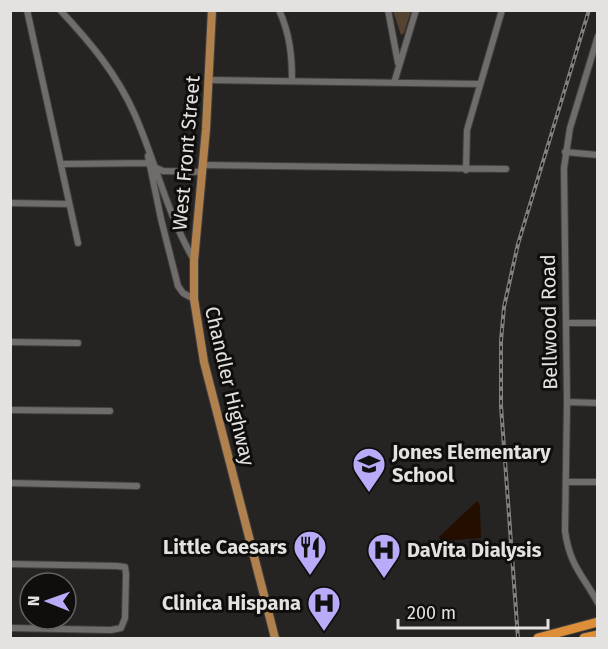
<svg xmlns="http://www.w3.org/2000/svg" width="608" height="649" viewBox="0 0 608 649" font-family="'Fira Sans',sans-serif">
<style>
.green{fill:#554332}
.water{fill:#230e00}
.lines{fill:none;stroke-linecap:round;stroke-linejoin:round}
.minor-casing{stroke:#42403f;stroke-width:8}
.major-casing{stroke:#42403f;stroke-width:10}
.highway-casing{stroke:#42403f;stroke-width:11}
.minor{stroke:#6f6d6b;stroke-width:6}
.major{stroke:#b1814d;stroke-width:8}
.highway{stroke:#dd8e39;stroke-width:9}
.rail-casing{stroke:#82807f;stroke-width:4}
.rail{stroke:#0f0e0d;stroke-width:1.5;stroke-dasharray:4.5;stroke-linecap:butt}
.labels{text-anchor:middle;stroke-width:6;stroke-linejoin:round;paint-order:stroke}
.street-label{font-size:20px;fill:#e4e2e1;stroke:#0f0e0d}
.poi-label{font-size:20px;font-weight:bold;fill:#e4e2e1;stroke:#0f0e0d;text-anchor:start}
</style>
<rect width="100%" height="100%" fill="#262423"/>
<path class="green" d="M393,11H411L404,33L401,35Z"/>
<path class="water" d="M477,501L480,505L481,538L441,541L439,537Z"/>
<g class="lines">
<defs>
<path id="minor" d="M27,10L78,243
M60,10C90,42 117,74 135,115C156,163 167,214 194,260
M279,10C290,34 292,56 292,81
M388,10L398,63
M598,36L570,128L564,168L567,402L565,531C570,566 582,574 598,603
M209,80L479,84
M394,83L416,10
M565,152L598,155
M148,156L161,219L178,286L183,293L194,299
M62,164L151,163
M203,165L506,169
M154,167L163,171L202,172
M466,170L467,130L502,10
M10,203L68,204
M566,323H598
M10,342L78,343
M567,402L598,403
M10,410L110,411
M566,482H598
M10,483L137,486
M10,564L117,566L125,567L126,574L125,618L121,628L111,630L10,628"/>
<path id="major" d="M212,10L206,129L194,261V299L204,362L275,638"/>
<path id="highway" d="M538,638L598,622
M584,638L598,635"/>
</defs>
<use href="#minor" class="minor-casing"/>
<use href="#major" class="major-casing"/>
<use href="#highway" class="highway-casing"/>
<use href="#minor" class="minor"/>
<use href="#major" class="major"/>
<use href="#highway" class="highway"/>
<defs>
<path id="rail" d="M518,638L501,406V341L504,307L518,244L589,10"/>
</defs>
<use href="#rail" class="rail-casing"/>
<use href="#rail" class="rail"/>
</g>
<defs>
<symbol id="school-pin" viewBox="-11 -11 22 30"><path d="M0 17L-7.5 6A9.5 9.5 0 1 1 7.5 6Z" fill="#b9abf7" stroke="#0f0e0d"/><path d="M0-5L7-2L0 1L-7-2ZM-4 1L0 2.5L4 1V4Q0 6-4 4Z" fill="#111"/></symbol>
<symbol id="restaurant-pin" viewBox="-11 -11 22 30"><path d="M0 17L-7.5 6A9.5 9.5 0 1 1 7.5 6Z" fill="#b9abf7" stroke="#0f0e0d"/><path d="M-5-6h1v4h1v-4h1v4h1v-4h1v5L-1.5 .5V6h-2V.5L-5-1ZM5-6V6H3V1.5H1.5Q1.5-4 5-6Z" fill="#111"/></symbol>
<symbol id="hospital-pin" viewBox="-11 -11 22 30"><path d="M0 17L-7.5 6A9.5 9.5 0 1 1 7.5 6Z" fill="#b9abf7" stroke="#0f0e0d"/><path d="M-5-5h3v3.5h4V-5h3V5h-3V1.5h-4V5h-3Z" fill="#111"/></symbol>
</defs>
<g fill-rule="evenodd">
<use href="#school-pin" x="350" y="445" width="38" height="52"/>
<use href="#restaurant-pin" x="291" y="528" width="38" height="52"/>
<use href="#hospital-pin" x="365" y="531" width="38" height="52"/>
<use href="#hospital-pin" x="305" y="584" width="38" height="52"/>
</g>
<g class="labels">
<g class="street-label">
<text transform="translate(186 153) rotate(-85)" y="7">West Front Street</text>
<text transform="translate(549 322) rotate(-91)" y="7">Bellwood Road</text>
<text transform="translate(230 386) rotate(77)" y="7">Chandler Highway</text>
</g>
<g class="poi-label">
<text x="392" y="459">Jones Elementary<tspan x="392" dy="23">School</tspan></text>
<text x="287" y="554" text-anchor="end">Little Caesars</text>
<text x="407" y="557">DaVita Dialysis</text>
<text x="301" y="610" text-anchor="end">Clinica Hispana</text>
</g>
</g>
<rect width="608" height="649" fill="none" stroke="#e4e2e1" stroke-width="24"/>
<g transform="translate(48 601) rotate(271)"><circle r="28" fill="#0f0e0d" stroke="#646362" stroke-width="1.5"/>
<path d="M0-4.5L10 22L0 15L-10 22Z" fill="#b9abf7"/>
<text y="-9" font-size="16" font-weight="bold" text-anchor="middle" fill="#e4e2e1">N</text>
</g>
<path d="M398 619v9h150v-9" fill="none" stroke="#e4e2e1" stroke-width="3"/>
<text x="407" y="619" font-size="18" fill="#e4e2e1" stroke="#0f0e0d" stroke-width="4.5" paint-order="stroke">200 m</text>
</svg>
